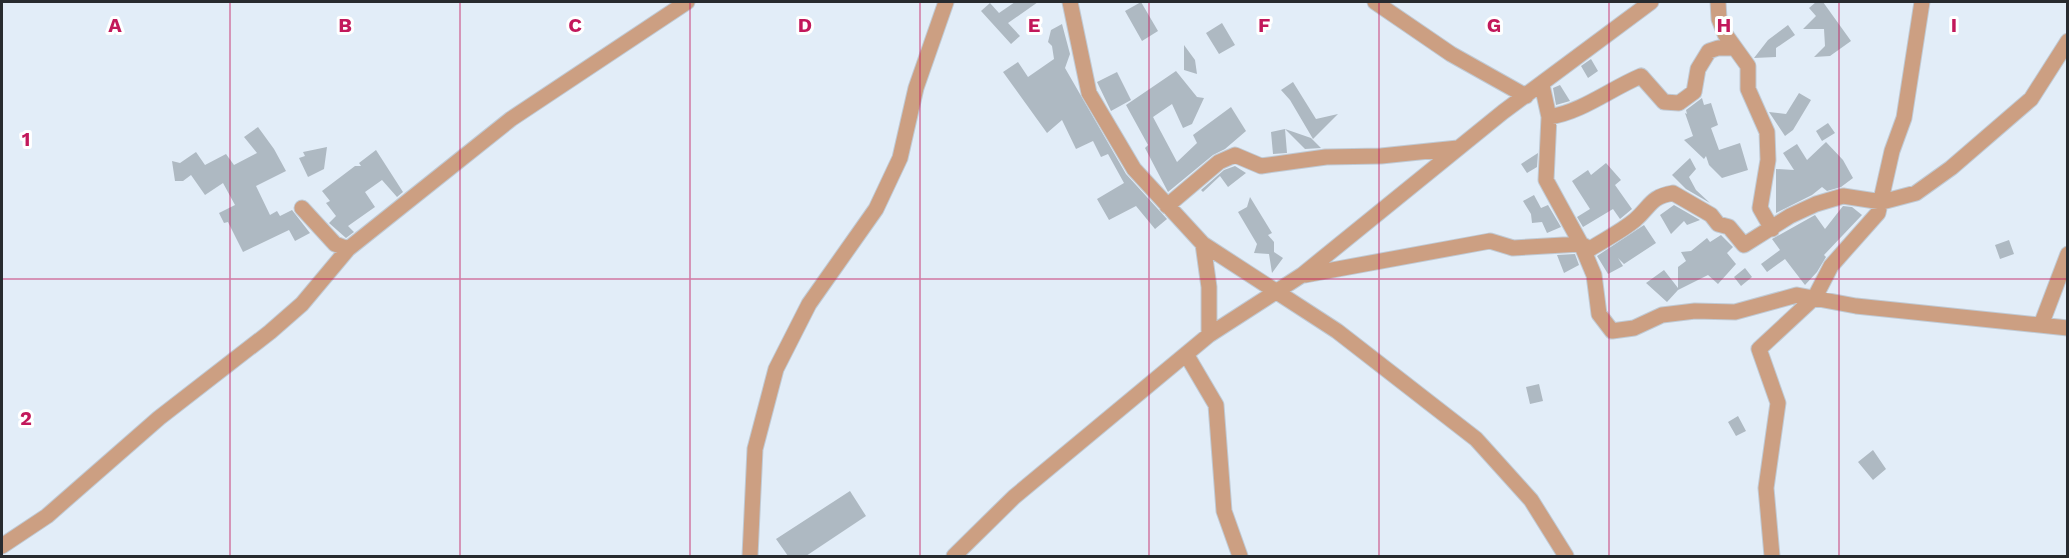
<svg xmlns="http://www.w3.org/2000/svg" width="2069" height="558" viewBox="0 0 2069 558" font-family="'Work Sans',sans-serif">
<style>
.building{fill:#aeb9c2}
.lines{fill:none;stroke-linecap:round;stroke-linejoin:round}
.minor-casing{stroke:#c0cad4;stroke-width:17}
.minor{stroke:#cc9f82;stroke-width:15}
.grid{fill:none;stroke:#c2185b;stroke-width:1.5;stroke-opacity:0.55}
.grid-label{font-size:20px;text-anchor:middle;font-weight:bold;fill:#c2185b;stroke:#fff;stroke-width:6;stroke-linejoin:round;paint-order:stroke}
</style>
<rect width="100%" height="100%" fill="#e2edf8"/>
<path class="building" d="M1015,2H1038L1008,23L1020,36L1011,44L981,11L990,3L999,13Z
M1141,2L1158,31L1142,41L1125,11Z
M1816,2H1823L1851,41L1830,56L1814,57L1825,46L1824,29H1803L1816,16L1809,8Z
M1222,23L1235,45L1219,54L1206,33Z
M1062,24L1070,54L1065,68L1126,174L1167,219L1155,229L1136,206L1109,220L1097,199L1124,183L1108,154L1101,157L1093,141L1076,149L1062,120L1047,133L1003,72L1018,62L1028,77L1054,59L1052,46L1048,42L1051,30Z
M1788,25L1795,35L1776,48V57L1754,58L1768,40Z
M1184,45L1195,60L1197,74L1184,70Z
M1591,59L1598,71L1588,78L1581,66Z
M1176,71L1197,97L1204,98L1192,124L1183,128L1172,104L1153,117L1177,162L1197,143L1193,135L1231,107L1246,131L1225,149L1213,155L1168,192L1145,148L1148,145L1126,105Z
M1117,72L1131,100L1111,111L1097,82Z
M1293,82L1316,119L1338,114L1313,139L1290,100L1281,90Z
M1560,85L1570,101L1556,105L1553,88Z
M1799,93L1811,100L1793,130L1785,136L1769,112L1786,114Z
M1702,98L1704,105L1711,103L1718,125L1711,128L1719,150L1740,143L1748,170L1722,178L1709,165L1706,156L1704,159L1684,140L1693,136L1685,113L1687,114L1686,110Z
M1828,123L1835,133L1822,141L1816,131Z
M258,127L274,149L286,171L256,186L270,215L277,211L280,216L292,210L310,233L295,241L289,230L243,252L228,222L224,223L219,213L235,205L223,183L205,195L191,175L183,181H175L172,161L180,163L196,152L205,165L226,154L234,165L257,153L244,137Z
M1285,129L1311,138L1321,148L1305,149Z
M1285,129L1287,153L1273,154L1271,132Z
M1826,142L1843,160L1853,178L1841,187L1827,191L1822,187L1812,195L1776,213V169L1794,170L1783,153L1797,144L1807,160Z
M327,147L324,169L308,177L299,158L305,156L303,152Z
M376,150L403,192L397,197L382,180L365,192L375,207L348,226L354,232L346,238L329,223L336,216L326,203L330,201L322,191L355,166H361L359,163Z
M1538,153L1537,167L1527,173L1521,164Z
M1690,158L1696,169L1689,177L1696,190L1710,203L1686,189L1672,175Z
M1606,163L1621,180L1615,185L1632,209L1620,219L1613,209L1583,227L1577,217L1590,209L1572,181L1588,170L1591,175Z
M1235,166L1246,173L1228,187L1220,176L1203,192L1201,190L1224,170Z
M1534,195L1541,208L1548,205L1561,227L1547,233L1542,222L1532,223L1531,214L1523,201Z
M1250,197L1272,233L1268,235L1274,242V252L1283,258L1272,273L1269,254L1254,253L1257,244L1238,212L1247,207Z
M1674,205L1700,220L1687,225L1684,221L1671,234L1660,215Z
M1843,206L1852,207L1862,215L1824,255L1826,257L1817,272L1805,285L1785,259L1767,272L1761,264L1780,250L1772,239L1815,215L1825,229Z
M1644,225L1656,243L1624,264L1618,258L1623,266L1608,274L1597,256Z
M1721,235L1733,247L1727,253L1736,264L1718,284L1708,275L1678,290L1667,302L1646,283L1664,270L1678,288V267L1686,261L1681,252L1691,251L1707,238L1710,242Z
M2009,240L2014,254L2000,259L1995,245Z
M1575,254L1579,265L1564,273L1557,255Z
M1745,268L1752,277L1741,286L1734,277Z
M1539,384L1543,401L1530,404L1526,387Z
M1738,416L1746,431L1736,436L1728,422Z
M1873,450L1886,469L1873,480L1858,462Z
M850,491L866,516L806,556H788L776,539Z"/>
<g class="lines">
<defs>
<path id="minor" d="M1070,2L1089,93L1134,169L1203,244L1337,331L1476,439L1531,500L1566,556
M1375,2L1451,54L1526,96
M1718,2L1719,19L1725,34L1748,66V89L1767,132L1768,160L1760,208L1772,229
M1542,85L1549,117L1546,180L1581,244L1590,249C1604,240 1622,231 1635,220C1651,206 1650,197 1673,193L1711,215L1718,224L1729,227L1744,245L1790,216L1816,204L1843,196L1882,202L1916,193L1951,168L2031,99L2068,41
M1549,117C1582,112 1610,89 1641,76L1664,102L1679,103L1694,92L1698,69L1709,51L1718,48H1734
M1167,206L1219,162L1235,155L1261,166L1326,157L1381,156L1458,148
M302,208L335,244L348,249
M1203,244L1209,287V335
M1305,275L1490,241L1513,248L1581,244L1594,275L1599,314L1612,331L1634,328L1662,315L1695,311L1735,312L1797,295L1856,306L2068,328
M2041,325L2068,254
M1186,354L1216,405L1224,511L1240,556
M2,546L47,516L159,418L270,332L302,304L348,249L511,119L687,2
M750,556L755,449L776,369L809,304L876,209L900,158L916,88L946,2
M954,556L1014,497L1209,335L1302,275L1503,112L1651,2
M1772,556L1766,488L1778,403L1759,349L1815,297L1831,266L1878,213L1892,151L1904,118L1922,2"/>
</defs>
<use href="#minor" class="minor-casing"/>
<use href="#minor" class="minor"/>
</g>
<path class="grid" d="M230,2V556M460,2V556M690,2V556M920,2V556M1149,2V556M1379,2V556M1609,2V556M1839,2V556M2,279H2068"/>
<g class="grid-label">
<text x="115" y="32">A</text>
<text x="345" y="32">B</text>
<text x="575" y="32">C</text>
<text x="805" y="32">D</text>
<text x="1034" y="32">E</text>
<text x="1264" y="32">F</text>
<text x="1494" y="32">G</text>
<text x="1724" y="32">H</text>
<text x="1954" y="32">I</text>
<text x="26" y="146">1</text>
<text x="26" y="425">2</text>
</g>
<rect width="2069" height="558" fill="none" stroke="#272b2f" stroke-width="6"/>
</svg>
